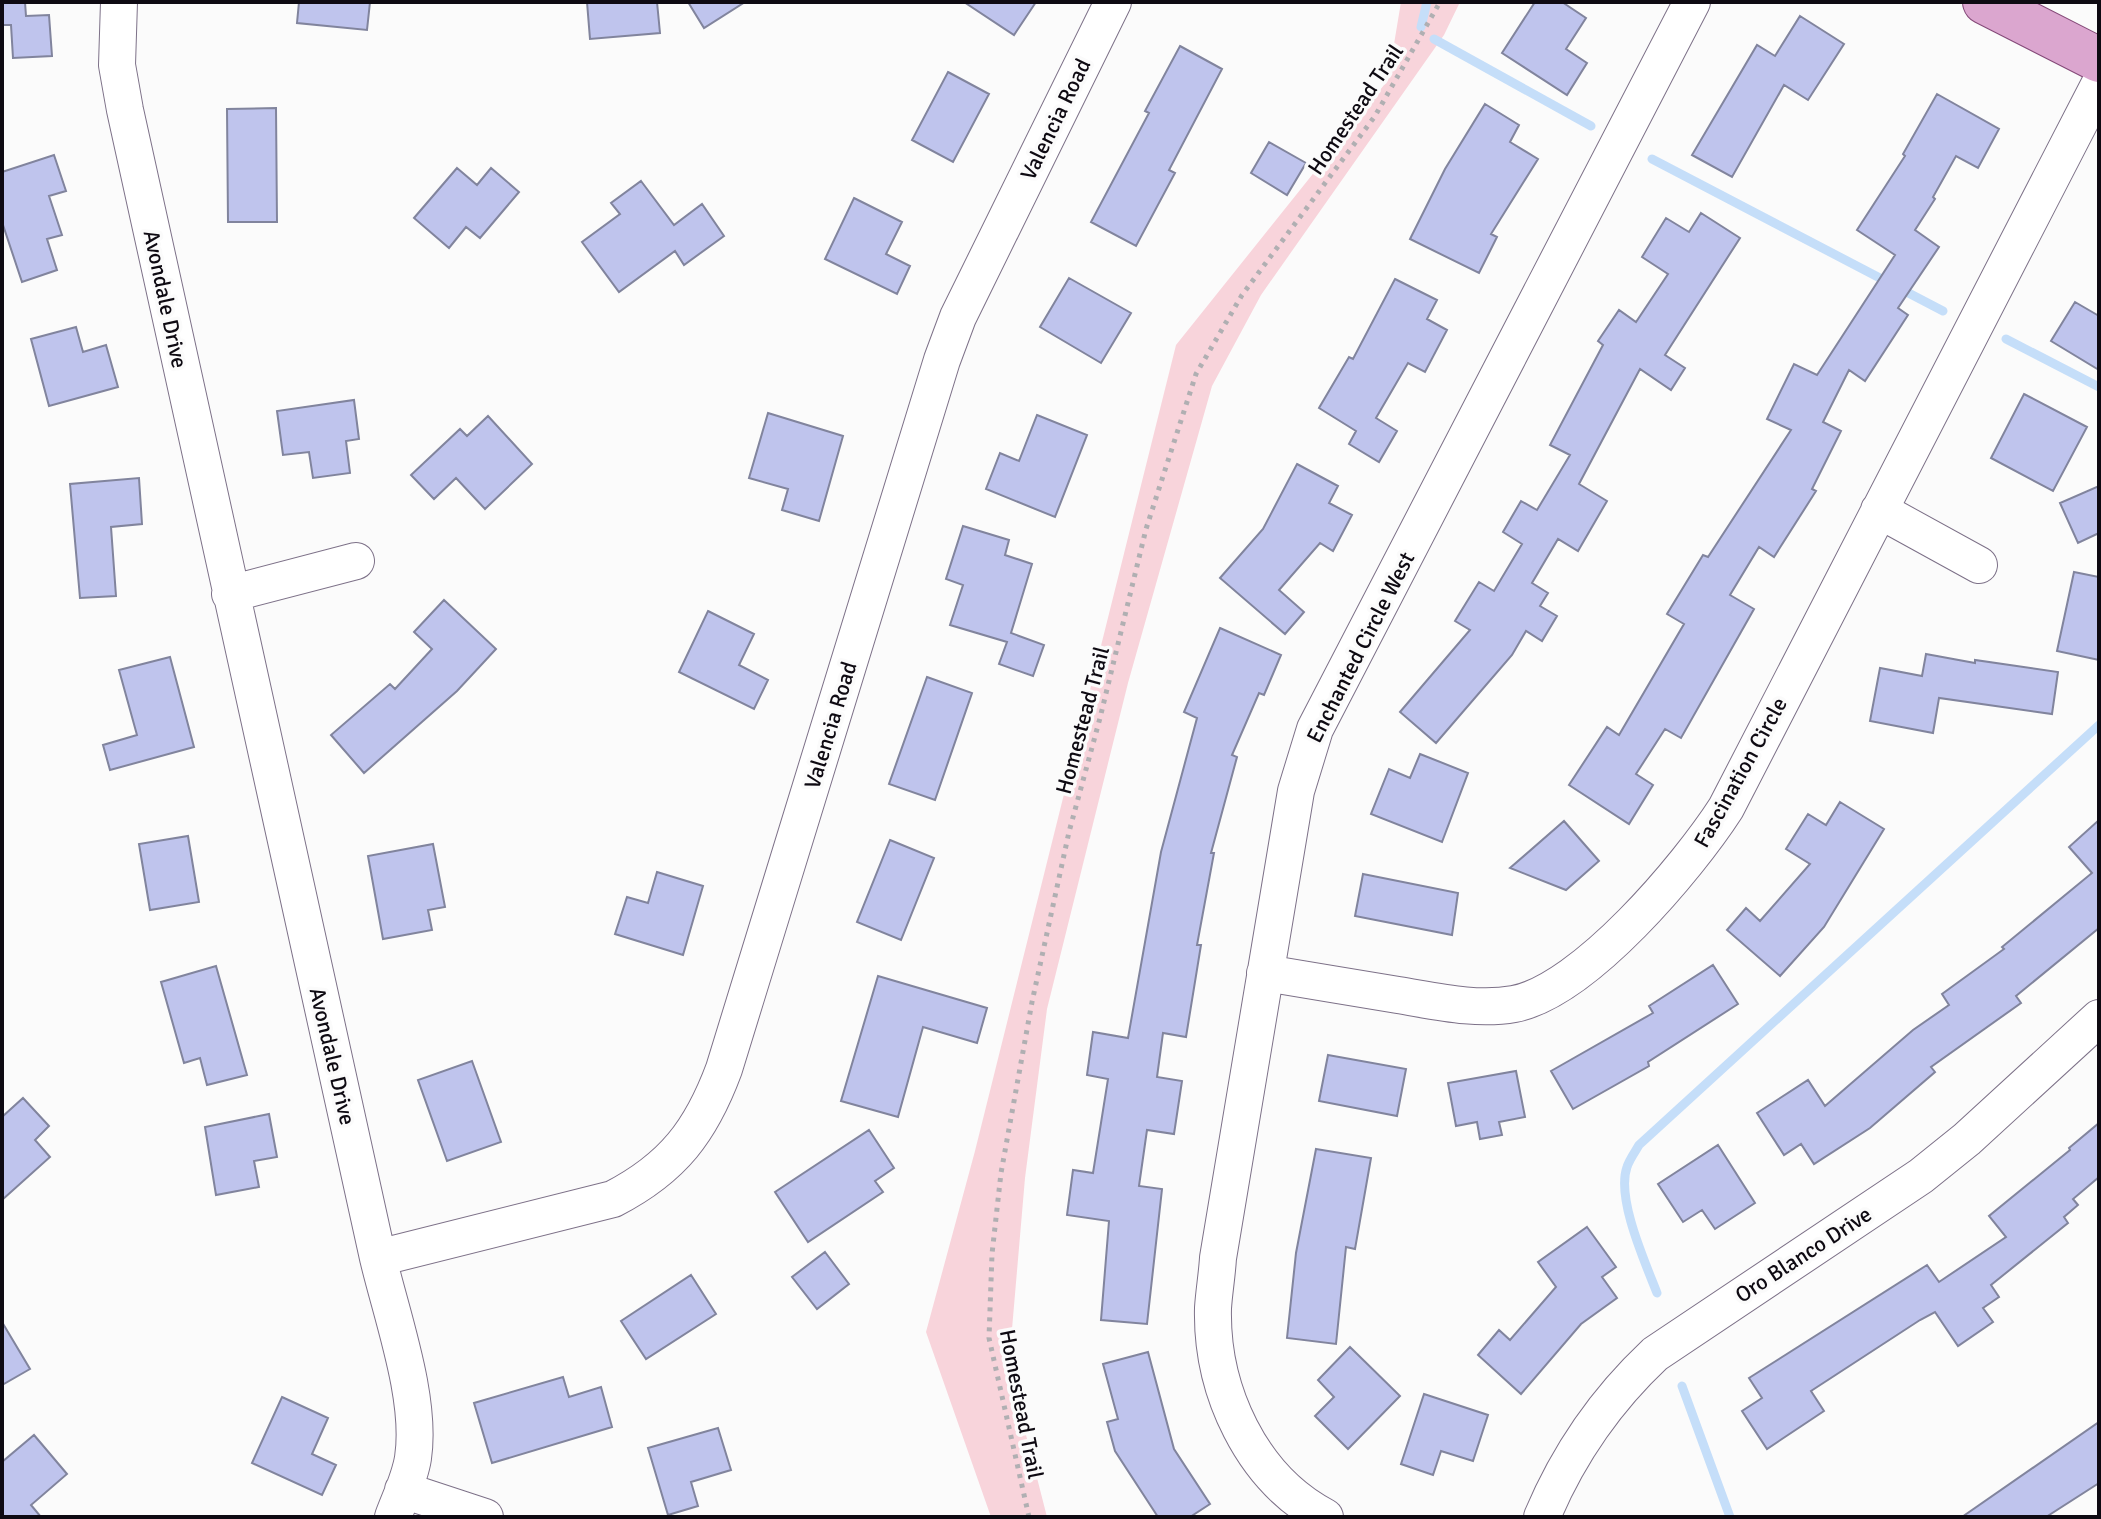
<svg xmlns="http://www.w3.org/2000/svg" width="2101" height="1519" viewBox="0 0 2101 1519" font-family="Signika,sans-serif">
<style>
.green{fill:#f8d4db}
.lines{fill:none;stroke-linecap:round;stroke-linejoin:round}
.stream{stroke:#c5def9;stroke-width:9}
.building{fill:#bfc4ed;stroke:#81849d;stroke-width:2}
.minor-casing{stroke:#7d7188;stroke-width:38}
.major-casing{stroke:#844978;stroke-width:46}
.path{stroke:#b0afb2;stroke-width:5;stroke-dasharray:4 6;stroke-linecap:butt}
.minor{stroke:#fff;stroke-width:36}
.major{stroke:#dba6cf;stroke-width:44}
.labels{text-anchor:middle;stroke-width:7;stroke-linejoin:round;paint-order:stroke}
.street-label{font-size:22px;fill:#0e0a12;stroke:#fbfbfb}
</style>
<rect width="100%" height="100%" fill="#fbfbfb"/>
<path class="green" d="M1401,2H1460L1444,35L1261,295L1212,386L1128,683L1047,1009L1025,1178L1012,1329L1013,1384L1047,1517H991L926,1332L975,1151L1176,345L1388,80Z"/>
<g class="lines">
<path class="stream" d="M1421,27L1427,2
M1434,39L1591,126
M1652,159L1943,311
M2006,339L2099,387
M1657,1293C1645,1262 1616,1198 1627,1167C1629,1160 1635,1152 1639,1145L2099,725
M1682,1386L1730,1517"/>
</g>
<path class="building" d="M2,2H25L26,16L49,15L52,56L13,58L11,25H2Z
M299,2H370L367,30L297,23Z
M587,2H657L660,33L590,39Z
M688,2H745L704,28Z
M964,2H1036L1014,35Z
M1535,2H1562L1586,18L1566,49L1587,63L1567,95L1502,53Z
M1800,16L1844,44L1808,100L1784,85L1732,177L1692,155L1757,45L1775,56Z
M1180,46L1222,69L1169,170L1175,173L1136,246L1091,222L1149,113L1145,111Z
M948,72L989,94L953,162L912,140Z
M1937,94L1999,129L1978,168L1956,156L1933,197L1935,199L1915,230L1939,247L1898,308L1908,315L1865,381L1849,370L1823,422L1841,431L1812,489L1816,491L1774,557L1759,547L1730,595L1754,609L1681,738L1665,729L1636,774L1653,785L1629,824L1569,785L1607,727L1619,735L1684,624L1667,614L1703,555L1708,557L1791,430L1767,419L1794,364L1817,375L1895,255L1857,230L1905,156L1903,154Z
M1485,104L1519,125L1510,142L1538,159L1491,234L1497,237L1479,273L1410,239L1445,169Z
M276,108L277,222H228L227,109Z
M1269,142L1306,163L1287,195L1251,173Z
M54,155L66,191L49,196L62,235L47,239L57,270L22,282L2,222V172Z
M457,168L477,185L491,168L519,192L480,238L466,227L449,248L414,218Z
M641,181L674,225L702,204L724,236L684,265L675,251L619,292L582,242L620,214L611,203Z
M854,198L902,222L886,254L910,266L897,294L825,259Z
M1701,213L1740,238L1665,355L1685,368L1671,390L1640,369L1579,484L1607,501L1578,551L1558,539L1532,583L1548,593L1540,606L1557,616L1542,641L1526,631L1512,655L1436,743L1400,712L1470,630L1455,621L1479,582L1494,591L1522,544L1503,532L1521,501L1537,510L1570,455L1550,445L1603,345L1598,341L1619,310L1636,322L1668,274L1642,257L1666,218L1689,232Z
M1069,278L1131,313L1101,363L1040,327Z
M1395,279L1437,300L1427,319L1447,330L1425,372L1408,363L1376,418L1397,431L1379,462L1349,444L1356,431L1319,408L1349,357L1353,359Z
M2075,302L2099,316V370L2051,341Z
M76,327L83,352L106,345L118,387L49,406L31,339Z
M2024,394L2087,427L2053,491L1991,458Z
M354,400L359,439L346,441L350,473L313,478L309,452L283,455L277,411Z
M768,413L843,436L819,521L782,510L788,489L749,478Z
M1037,415L1087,435L1055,517L986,489L1000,453L1019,461Z
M488,416L532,464L485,509L456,478L434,499L411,475L460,429L467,436Z
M1297,464L1338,486L1329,503L1352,515L1333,551L1320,543L1279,590L1304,612L1285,634L1220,578L1263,529Z
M139,478L142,524L111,527L116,596L80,598L70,484Z
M2099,486V533L2078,543L2060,503Z
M963,526L1009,540L1005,555L1032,564L1011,633L1044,645L1033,676L999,664L1007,642L950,625L963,585L946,579Z
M2074,572L2099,577V660L2057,651Z
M444,600L496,649L457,691L364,773L331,735L390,684L395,689L432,649L414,632Z
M708,611L754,634L739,665L768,680L754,709L679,672Z
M1220,628L1281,655L1264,695L1259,693L1232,755L1237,757L1211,853H1214L1197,945H1201L1186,1037L1163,1033L1157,1077L1182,1081L1174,1134L1147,1130L1139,1186L1162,1189L1147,1324L1101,1320L1109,1221L1067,1215L1073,1170L1093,1173L1108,1079L1087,1075L1093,1032L1128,1038L1161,852L1197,718L1184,712Z
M1926,654L1975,663V660L2058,672L2052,714L1939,698L1933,733L1870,721L1880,668L1922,676Z
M170,657L194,747L110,770L103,745L137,735L119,670Z
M927,677L972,693L935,800L889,784Z
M1420,754L1468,773L1442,842L1371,814L1389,769L1410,778Z
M1840,802L1884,829L1824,927L1780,976L1727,930L1746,908L1760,921L1810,864L1786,849L1808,814L1826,825Z
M2099,820V928L2016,996L2021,1003L1931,1067L1935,1072L1870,1128L1814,1164L1801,1144L1784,1155L1757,1113L1808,1080L1825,1106L1913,1030L1949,1005L1942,994L2004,949L2002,947L2092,873L2069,847Z
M1564,821L1599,861L1566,890L1510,868Z
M188,836L199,902L150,910L139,844Z
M890,840L934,858L901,940L857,922Z
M433,844L445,907L428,910L432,930L383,939L368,856Z
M657,872L703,886L683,955L615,934L627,897L648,903Z
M1363,874L1458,893L1452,935L1355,916Z
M1713,965L1738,1004L1648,1062L1649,1066L1573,1109L1551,1071L1653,1013L1649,1006Z
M216,966L247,1075L207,1085L200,1058L184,1063L161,982Z
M878,976L987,1008L977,1043L923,1027L898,1117L841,1101Z
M1328,1055L1406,1069L1397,1116L1319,1101Z
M472,1061L501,1142L447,1161L418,1080Z
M1516,1071L1525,1117L1499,1122L1502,1135L1480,1139L1477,1122L1456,1126L1448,1083Z
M23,1098L49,1126L35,1140L50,1157L2,1200V1117Z
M269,1114L277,1157L254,1161L259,1187L216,1195L205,1127Z
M2099,1123V1177L2073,1199L2078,1205L2064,1217L2068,1223L1991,1285L1999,1297L1983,1308L1993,1322L1958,1346L1935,1312L1920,1320L1811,1391L1824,1411L1767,1449L1742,1411L1762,1398L1749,1378L1927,1265L1939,1282L2006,1237L1989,1216L2070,1150L2069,1148Z
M869,1130L894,1168L875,1181L883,1192L808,1242L775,1192Z
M1718,1145L1755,1203L1715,1229L1702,1210L1683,1222L1658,1184Z
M1316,1149L1371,1158L1355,1249L1346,1247L1336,1344L1287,1338L1296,1253Z
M1587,1227L1616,1267L1602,1277L1617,1298L1581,1324L1521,1394L1478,1355L1499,1330L1510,1340L1556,1287L1538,1262Z
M825,1252L849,1284L817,1309L792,1277Z
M691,1275L716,1314L646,1359L621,1321Z
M2,1322L30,1369L2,1385Z
M1350,1347L1400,1396L1348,1449L1315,1416L1334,1397L1318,1380Z
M1148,1352L1174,1449L1210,1504L1190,1517H1158L1115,1451L1107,1422L1118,1419L1103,1364Z
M563,1377L569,1397L601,1387L612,1427L492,1463L474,1403Z
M1424,1394L1488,1415L1473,1461L1441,1451L1433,1475L1401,1464Z
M282,1397L328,1418L312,1454L336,1465L322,1495L252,1463Z
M2099,1422V1483L2046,1517H1962Z
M718,1428L731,1470L691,1482L698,1506L668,1515L648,1448Z
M34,1435L67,1474L31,1505L41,1517H2V1462Z"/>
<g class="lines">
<defs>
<path id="minor" d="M119,2L117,65L125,110L378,1258C392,1317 422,1399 413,1458C410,1478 400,1498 393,1517
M1879,510L1979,565
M230,594L356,561
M1265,973C1309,980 1354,988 1398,995C1435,1001 1476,1011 1514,1004C1584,991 1688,867 1726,808L2099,85
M378,1258L613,1199C673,1168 701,1131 724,1069L942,360L958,317L1113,2
M403,1490L485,1517
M1325,1517C1251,1478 1211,1390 1213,1308C1214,1292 1217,1275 1218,1258L1296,791L1315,729L1692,2
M1542,1517C1568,1455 1606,1400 1655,1354L1921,1176L1967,1139L2099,1018"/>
<path id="major" d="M1985,2L2099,60"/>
</defs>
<use href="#minor" class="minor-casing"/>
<use href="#major" class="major-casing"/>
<path class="path" d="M1029,1517L989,1338L992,1254L1001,1173L1032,1002L1069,832L1100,718L1146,529L1196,374L1242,295L1375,116L1440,2"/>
<use href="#minor" class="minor"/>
<use href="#major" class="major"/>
</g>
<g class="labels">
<g class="street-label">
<text transform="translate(1355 109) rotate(-56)" y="8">Homestead Trail</text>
<text transform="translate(1055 119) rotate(-64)" y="8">Valencia Road</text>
<text transform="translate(166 299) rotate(78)" y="8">Avondale Drive</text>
<text transform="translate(1360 647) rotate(-63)" y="8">Enchanted Circle West</text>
<text transform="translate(1082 720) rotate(-75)" y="8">Homestead Trail</text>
<text transform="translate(830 725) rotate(-73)" y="8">Valencia Road</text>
<text transform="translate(1740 772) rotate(-61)" y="8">Fascination Circle</text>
<text transform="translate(333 1056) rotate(77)" y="8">Avondale Drive</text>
<text transform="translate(1803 1254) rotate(-33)" y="8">Oro Blanco Drive</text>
<text transform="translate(1022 1404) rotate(79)" y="8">Homestead Trail</text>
</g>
</g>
<rect width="2101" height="1519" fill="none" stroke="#0e0a12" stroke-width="8"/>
</svg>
